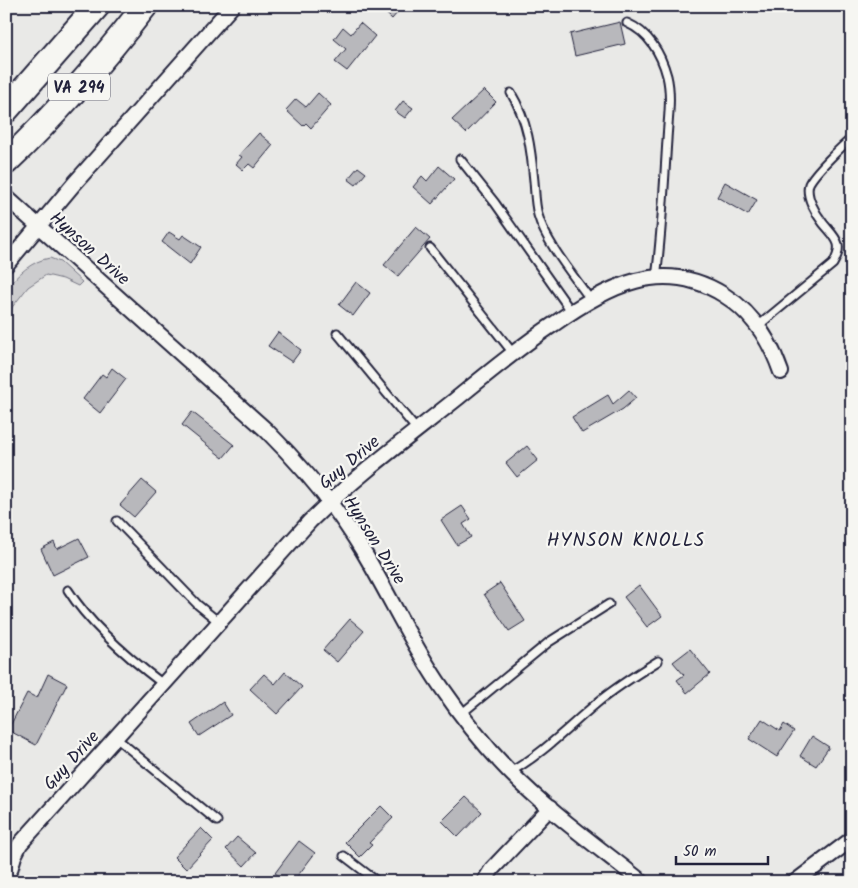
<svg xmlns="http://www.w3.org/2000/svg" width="858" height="888" viewBox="0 0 858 888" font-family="Kalam,sans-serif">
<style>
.green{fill:#ccccce;stroke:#777784}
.building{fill:#b8b8bc;stroke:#22223b}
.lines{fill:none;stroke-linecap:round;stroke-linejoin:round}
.service-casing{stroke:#22223b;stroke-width:11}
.minor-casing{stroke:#22223b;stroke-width:18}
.trunk-casing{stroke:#22223b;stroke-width:28}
.service{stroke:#f6f6f2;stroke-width:7}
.minor{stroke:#f6f6f2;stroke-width:14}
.trunk{stroke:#f6f6f2;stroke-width:24}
.labels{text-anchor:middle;stroke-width:4.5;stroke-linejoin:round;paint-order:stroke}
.shield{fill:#f6f6f2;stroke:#626272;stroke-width:1}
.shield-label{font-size:16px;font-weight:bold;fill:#22223b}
.street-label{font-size:18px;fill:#22223b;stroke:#f6f6f2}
.neighbourhood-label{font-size:19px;letter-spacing:1px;fill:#22223b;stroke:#f6f6f2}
</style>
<rect width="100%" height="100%" fill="#e9e9e7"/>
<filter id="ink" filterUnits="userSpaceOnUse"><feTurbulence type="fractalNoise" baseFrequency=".02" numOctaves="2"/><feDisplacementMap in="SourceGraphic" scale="10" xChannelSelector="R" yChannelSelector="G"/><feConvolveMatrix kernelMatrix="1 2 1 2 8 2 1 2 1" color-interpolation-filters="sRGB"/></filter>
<g filter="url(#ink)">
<path class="green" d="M50,258L60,262L82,282L78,286L63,279L46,275L28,287L6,315V288C19,274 31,261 50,258Z"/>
<path class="building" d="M378,6H403L392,19Z
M620,22L625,44L575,56L570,34Z
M360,23L375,36L347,71L335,62L346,49L334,39L343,27L351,34Z
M484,90L496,102L466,133L452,120Z
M318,93L331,105L311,128L306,123L303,126L286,110L296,99L306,107Z
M403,101L413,108L405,118L395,111Z
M259,133L273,145L254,168L249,164L243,170L236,164L242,157L239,155Z
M439,166L454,179L432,204L413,187L422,176L427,181Z
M358,167L366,173L356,185L348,179Z
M725,182L757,200L748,215L717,197Z
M416,227L430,239L398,276L384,265Z
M169,232L180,239L183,235L201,247L190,264L162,242Z
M356,282L370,293L353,316L339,305Z
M278,332L301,350L292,362L268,346Z
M112,368L126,379L100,413L83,399L102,374L106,377Z
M629,390L636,398L623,409L582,433L572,417L608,395L613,404Z
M192,412L234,445L223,458L182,425Z
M527,446L538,460L517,477L506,463Z
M142,480L156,492L134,517L120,505Z
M462,506L471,519L463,524L471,537L457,545L441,520Z
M79,538L89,557L53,575L41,549L54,542L57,549Z
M500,583L525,621L509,631L484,594Z
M639,585L662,616L647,627L624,597Z
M350,619L364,631L337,662L323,650Z
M690,649L710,674L687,693L677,680L684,675L673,662Z
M285,672L302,687L277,714L250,689L264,674L275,684Z
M48,674L67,684L36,745L8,730L27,693L37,698Z
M223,702L231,715L199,736L191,724Z
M762,719L780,731L784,724L794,731L777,757L749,739Z
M812,736L829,747L816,766L800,756Z
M466,797L482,812L458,837L442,821Z
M381,806L393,818L369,843L372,845L360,857L345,842Z
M201,828L213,840L186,869L174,857Z
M237,837L256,853L244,866L226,849Z
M299,841L315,853L293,882H287L275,873Z"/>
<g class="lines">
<defs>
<path id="service" d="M627,23C648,32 661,53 667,76C672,96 668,119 667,140C664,186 662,232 656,278
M511,93C528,121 531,149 534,181C535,192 535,204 538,215C546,243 573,275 590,299
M460,159L495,203L571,311
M430,248L513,353
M758,326L833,264C845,243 835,238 823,223C816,214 805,196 809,184C814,173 842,146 852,138
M337,333L417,430
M117,521L198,605L219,622
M68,590C90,625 130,659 163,684
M461,714L549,642L609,604
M116,738L217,821
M510,772C543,754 568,727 597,703C616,687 637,674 658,661
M344,856L378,882"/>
<path id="minor" d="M6,197L266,430C303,467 336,506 363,551C390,596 412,645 442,688C462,717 484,745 509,771C549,812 597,846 642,882
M6,265L73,185L232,6
M10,870L14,856L20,844L310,521C355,477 406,439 455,400C487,374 519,347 554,324C606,287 662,256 724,295C753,313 770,340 781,372
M484,882L492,869L550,808
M795,882L852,839"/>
<path id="trunk" d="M6,110L97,6
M6,162C57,114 102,61 145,6"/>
</defs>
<use href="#service" class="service-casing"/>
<use href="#minor" class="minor-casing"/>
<use href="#trunk" class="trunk-casing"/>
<use href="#service" class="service"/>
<use href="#minor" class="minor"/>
<use href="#trunk" class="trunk"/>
</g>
</g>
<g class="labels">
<rect class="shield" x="48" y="73.5" width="62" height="27" rx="4"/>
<g class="shield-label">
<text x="79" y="93">VA 294</text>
</g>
<g class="street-label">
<text transform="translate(90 248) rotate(42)" y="6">Hynson Drive</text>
<text transform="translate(349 462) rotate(-40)" y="6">Guy Drive</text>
<text transform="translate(375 540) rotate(58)" y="6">Hynson Drive</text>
<text transform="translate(71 760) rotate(-48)" y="6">Guy Drive</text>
</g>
<g class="neighbourhood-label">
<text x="626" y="546">HYNSON KNOLLS</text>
</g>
</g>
<rect width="858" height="888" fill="none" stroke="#f6f6f2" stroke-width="25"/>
<rect x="12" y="12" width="833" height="863" fill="none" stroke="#22223b" stroke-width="2" filter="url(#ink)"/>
<path d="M676 856v8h92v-8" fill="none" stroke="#22223b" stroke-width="2.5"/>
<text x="683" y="856" font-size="15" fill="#22223b" stroke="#f6f6f2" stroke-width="4" paint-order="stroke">50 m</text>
</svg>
